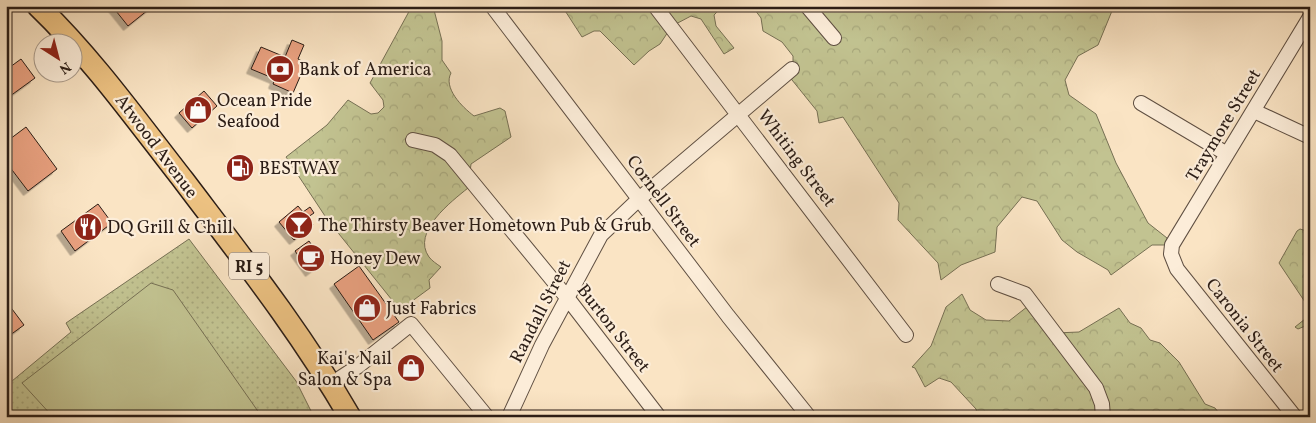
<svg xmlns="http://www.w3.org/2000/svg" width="1316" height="423" viewBox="0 0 1316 423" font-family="Vollkorn,serif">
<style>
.grass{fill:url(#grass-dots);stroke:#767054}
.forest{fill:url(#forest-crowns);stroke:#767054}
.green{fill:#c2c391;stroke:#767054}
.building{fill:#e8a07f;stroke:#2b1d16;filter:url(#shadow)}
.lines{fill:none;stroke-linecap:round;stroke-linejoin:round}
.minor-casing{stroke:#5f4f42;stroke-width:16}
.primary-casing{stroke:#2b1d16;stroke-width:24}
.minor{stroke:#fcedd9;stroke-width:14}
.primary{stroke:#edc282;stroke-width:21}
.labels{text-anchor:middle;stroke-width:4.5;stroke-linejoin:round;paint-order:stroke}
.shield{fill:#fcedd9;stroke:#6a5b50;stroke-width:1}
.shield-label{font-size:16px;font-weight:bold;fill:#2b1d16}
.poi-label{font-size:18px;fill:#2b1d16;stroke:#fcedd9;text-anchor:start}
.street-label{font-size:18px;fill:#2b1d16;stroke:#fcedd9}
</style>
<defs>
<pattern id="grass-dots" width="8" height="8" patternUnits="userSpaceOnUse" patternTransform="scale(1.25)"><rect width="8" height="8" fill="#c2c391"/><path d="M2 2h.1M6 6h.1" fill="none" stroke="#a7a77c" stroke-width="1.8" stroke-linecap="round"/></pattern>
<pattern id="forest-crowns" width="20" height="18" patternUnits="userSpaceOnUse" patternTransform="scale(1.25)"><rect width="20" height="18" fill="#c2c391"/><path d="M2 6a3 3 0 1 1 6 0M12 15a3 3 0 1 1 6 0" fill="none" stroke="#a7a77c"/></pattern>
<filter id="shadow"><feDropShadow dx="-4.5" dy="4.5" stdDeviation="0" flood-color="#0004"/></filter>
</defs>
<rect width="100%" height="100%" fill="#fae4c4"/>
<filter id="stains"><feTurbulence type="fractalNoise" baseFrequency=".004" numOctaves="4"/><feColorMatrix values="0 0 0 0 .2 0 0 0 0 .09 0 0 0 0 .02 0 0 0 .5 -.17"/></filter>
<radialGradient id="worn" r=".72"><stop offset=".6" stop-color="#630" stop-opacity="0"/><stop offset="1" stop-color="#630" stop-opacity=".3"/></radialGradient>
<path class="grass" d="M189,239L296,381L314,417H6V386L71,332L66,323Z"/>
<path class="forest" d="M412,6H433L442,41V60L451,73C443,88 462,107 474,116L500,108L505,111L511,137L471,164L468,188C452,201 411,232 429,257C432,261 437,264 441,267L429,280L430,288L400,310L327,219L286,157L327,125L348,100L371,114L378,113L384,107L383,100L370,83Z
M562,6H723L714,15L716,26L734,48L724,54L701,19L691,16L672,26L660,44L649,51L634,65L600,31H594L582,37Z
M752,6H1114L1098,45L1078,56L1065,80L1069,95L1096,114L1116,163L1148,223L1167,238L1168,241L1165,245H1152L1111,275L1108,270L1077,252L1062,240L1037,201L1022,197L997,227L995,252L961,265L941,280L938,263L898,220L899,203L843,117L819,123L817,111L788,75L793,65V56L782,42L763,31L761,18Z
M1300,229L1310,232V324L1298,329L1295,327L1305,319L1309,308L1279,263L1297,231Z
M962,294L970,310L986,320L1009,321L1032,303L1055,333L1079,332L1119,308L1130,323L1141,328L1150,340L1160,343L1179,362L1205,404L1215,408L1222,417H978L976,409L951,382L939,378L925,387L915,368L912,367L931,346L946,307Z"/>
<path class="green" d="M151,283L173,290L262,417H53L22,383Z"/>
<path class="building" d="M112,6H153L128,26Z
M292,40L304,45L298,59L306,63L293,93L273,84L275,79L251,69L261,47L285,57Z
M21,59L35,78L6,99V70Z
M204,91L217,106L192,128L179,113Z
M26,127L57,169L28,191L6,162V142Z
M98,204L112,223L75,251L61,231Z
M298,206L303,212L310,207L314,213L308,217L313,225L294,240L279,222Z
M309,241L323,262L310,272L295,251Z
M359,266L399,322L373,340L334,284Z
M6,301L24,325L6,338Z"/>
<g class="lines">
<defs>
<path id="minor" d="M492,6L728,316L809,417
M655,6L906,335
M807,6L834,38
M1141,103L1227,154
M1254,111L1310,137
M413,140L435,145L450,155L569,300L659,417
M998,284L1025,294L1096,388L1102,404L1103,417
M331,384L357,367L411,324L487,417
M509,417L542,345L601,235L639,199L792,69
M1295,417L1177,269L1171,254L1172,245L1310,17"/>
<path id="primary" d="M38,6C93,59 137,121 184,181C243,259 300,331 350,417"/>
</defs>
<use href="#minor" class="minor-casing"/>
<use href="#primary" class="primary-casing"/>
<use href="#minor" class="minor"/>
<use href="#primary" class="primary"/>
</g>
<defs>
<symbol id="bank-disc" viewBox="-11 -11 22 22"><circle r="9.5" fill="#8f2418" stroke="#fcedd9"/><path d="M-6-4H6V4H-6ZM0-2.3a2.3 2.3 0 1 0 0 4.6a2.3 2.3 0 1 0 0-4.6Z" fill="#fff"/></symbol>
<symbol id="shop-disc" viewBox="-11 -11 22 22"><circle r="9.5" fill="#8f2418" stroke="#fcedd9"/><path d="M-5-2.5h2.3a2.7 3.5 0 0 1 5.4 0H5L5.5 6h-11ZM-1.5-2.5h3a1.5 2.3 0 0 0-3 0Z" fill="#fff"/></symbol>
<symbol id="fuel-disc" viewBox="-11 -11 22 22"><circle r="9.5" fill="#8f2418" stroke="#fcedd9"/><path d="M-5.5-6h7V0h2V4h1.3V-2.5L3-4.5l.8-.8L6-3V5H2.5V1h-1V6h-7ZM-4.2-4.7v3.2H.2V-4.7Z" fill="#fff"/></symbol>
<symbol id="bar-disc" viewBox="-11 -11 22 22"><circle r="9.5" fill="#8f2418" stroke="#fcedd9"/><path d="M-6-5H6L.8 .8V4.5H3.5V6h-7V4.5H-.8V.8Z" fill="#fff"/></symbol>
<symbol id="restaurant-disc" viewBox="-11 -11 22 22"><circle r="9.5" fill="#8f2418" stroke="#fcedd9"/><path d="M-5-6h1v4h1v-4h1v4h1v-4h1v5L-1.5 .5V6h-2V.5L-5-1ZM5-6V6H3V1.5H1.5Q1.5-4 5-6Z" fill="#fff"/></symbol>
<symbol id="cafe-disc" viewBox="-11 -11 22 22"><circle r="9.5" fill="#8f2418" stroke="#fcedd9"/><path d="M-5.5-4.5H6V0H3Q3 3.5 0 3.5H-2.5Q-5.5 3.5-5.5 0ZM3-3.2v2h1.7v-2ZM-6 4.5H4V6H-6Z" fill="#fff"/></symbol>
</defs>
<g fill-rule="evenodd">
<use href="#bank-disc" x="264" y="53" width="32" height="32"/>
<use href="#shop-disc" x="182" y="94" width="32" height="32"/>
<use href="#fuel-disc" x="224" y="152" width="32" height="32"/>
<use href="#bar-disc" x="283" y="209" width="32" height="32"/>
<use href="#restaurant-disc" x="72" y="211" width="32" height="32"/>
<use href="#cafe-disc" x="295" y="242" width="32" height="32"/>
<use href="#shop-disc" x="351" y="292" width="32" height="32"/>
<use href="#shop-disc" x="395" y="352" width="32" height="32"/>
</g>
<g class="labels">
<rect class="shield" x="229" y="252.5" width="40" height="27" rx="4"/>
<g class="shield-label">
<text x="249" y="272">RI 5</text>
</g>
<g class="poi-label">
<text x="299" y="75">Bank of America</text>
<text x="217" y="106">Ocean Pride<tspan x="217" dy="21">Seafood</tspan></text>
<text x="259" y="174">BESTWAY</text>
<text x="318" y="231">The Thirsty Beaver Hometown Pub &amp; Grub</text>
<text x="107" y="233">DQ Grill &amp; Chill</text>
<text x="330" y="264">Honey Dew</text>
<text x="386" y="314">Just Fabrics</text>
<text x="392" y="364" text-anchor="end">Kai's Nail<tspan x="392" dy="21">Salon &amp; Spa</tspan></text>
</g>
<g class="street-label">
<text transform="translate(1223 125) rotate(-59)" y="6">Traymore Street</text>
<text transform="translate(157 146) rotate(53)" y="6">Atwood Avenue</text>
<text transform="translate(797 158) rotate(53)" y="6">Whiting Street</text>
<text transform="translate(664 201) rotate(53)" y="6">Cornell Street</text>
<text transform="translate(540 311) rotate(-63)" y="6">Randall Street</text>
<text transform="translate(1245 325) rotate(52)" y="6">Caronia Street</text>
<text transform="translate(614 328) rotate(52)" y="6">Burton Street</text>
</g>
</g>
<rect width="1316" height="423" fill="none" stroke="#fae4c4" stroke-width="25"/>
<rect x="8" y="8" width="1301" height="408" fill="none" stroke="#2b1d16" stroke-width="2.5"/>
<rect x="12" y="12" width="1291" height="398" fill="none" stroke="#2b1d16"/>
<g transform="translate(58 58) rotate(144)"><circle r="24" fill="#fcedd9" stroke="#a89a8b"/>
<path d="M0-4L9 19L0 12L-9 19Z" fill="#8f2418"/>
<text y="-8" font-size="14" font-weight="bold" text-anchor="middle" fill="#2b1d16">N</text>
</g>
<rect width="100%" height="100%" filter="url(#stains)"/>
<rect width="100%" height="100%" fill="url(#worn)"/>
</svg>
